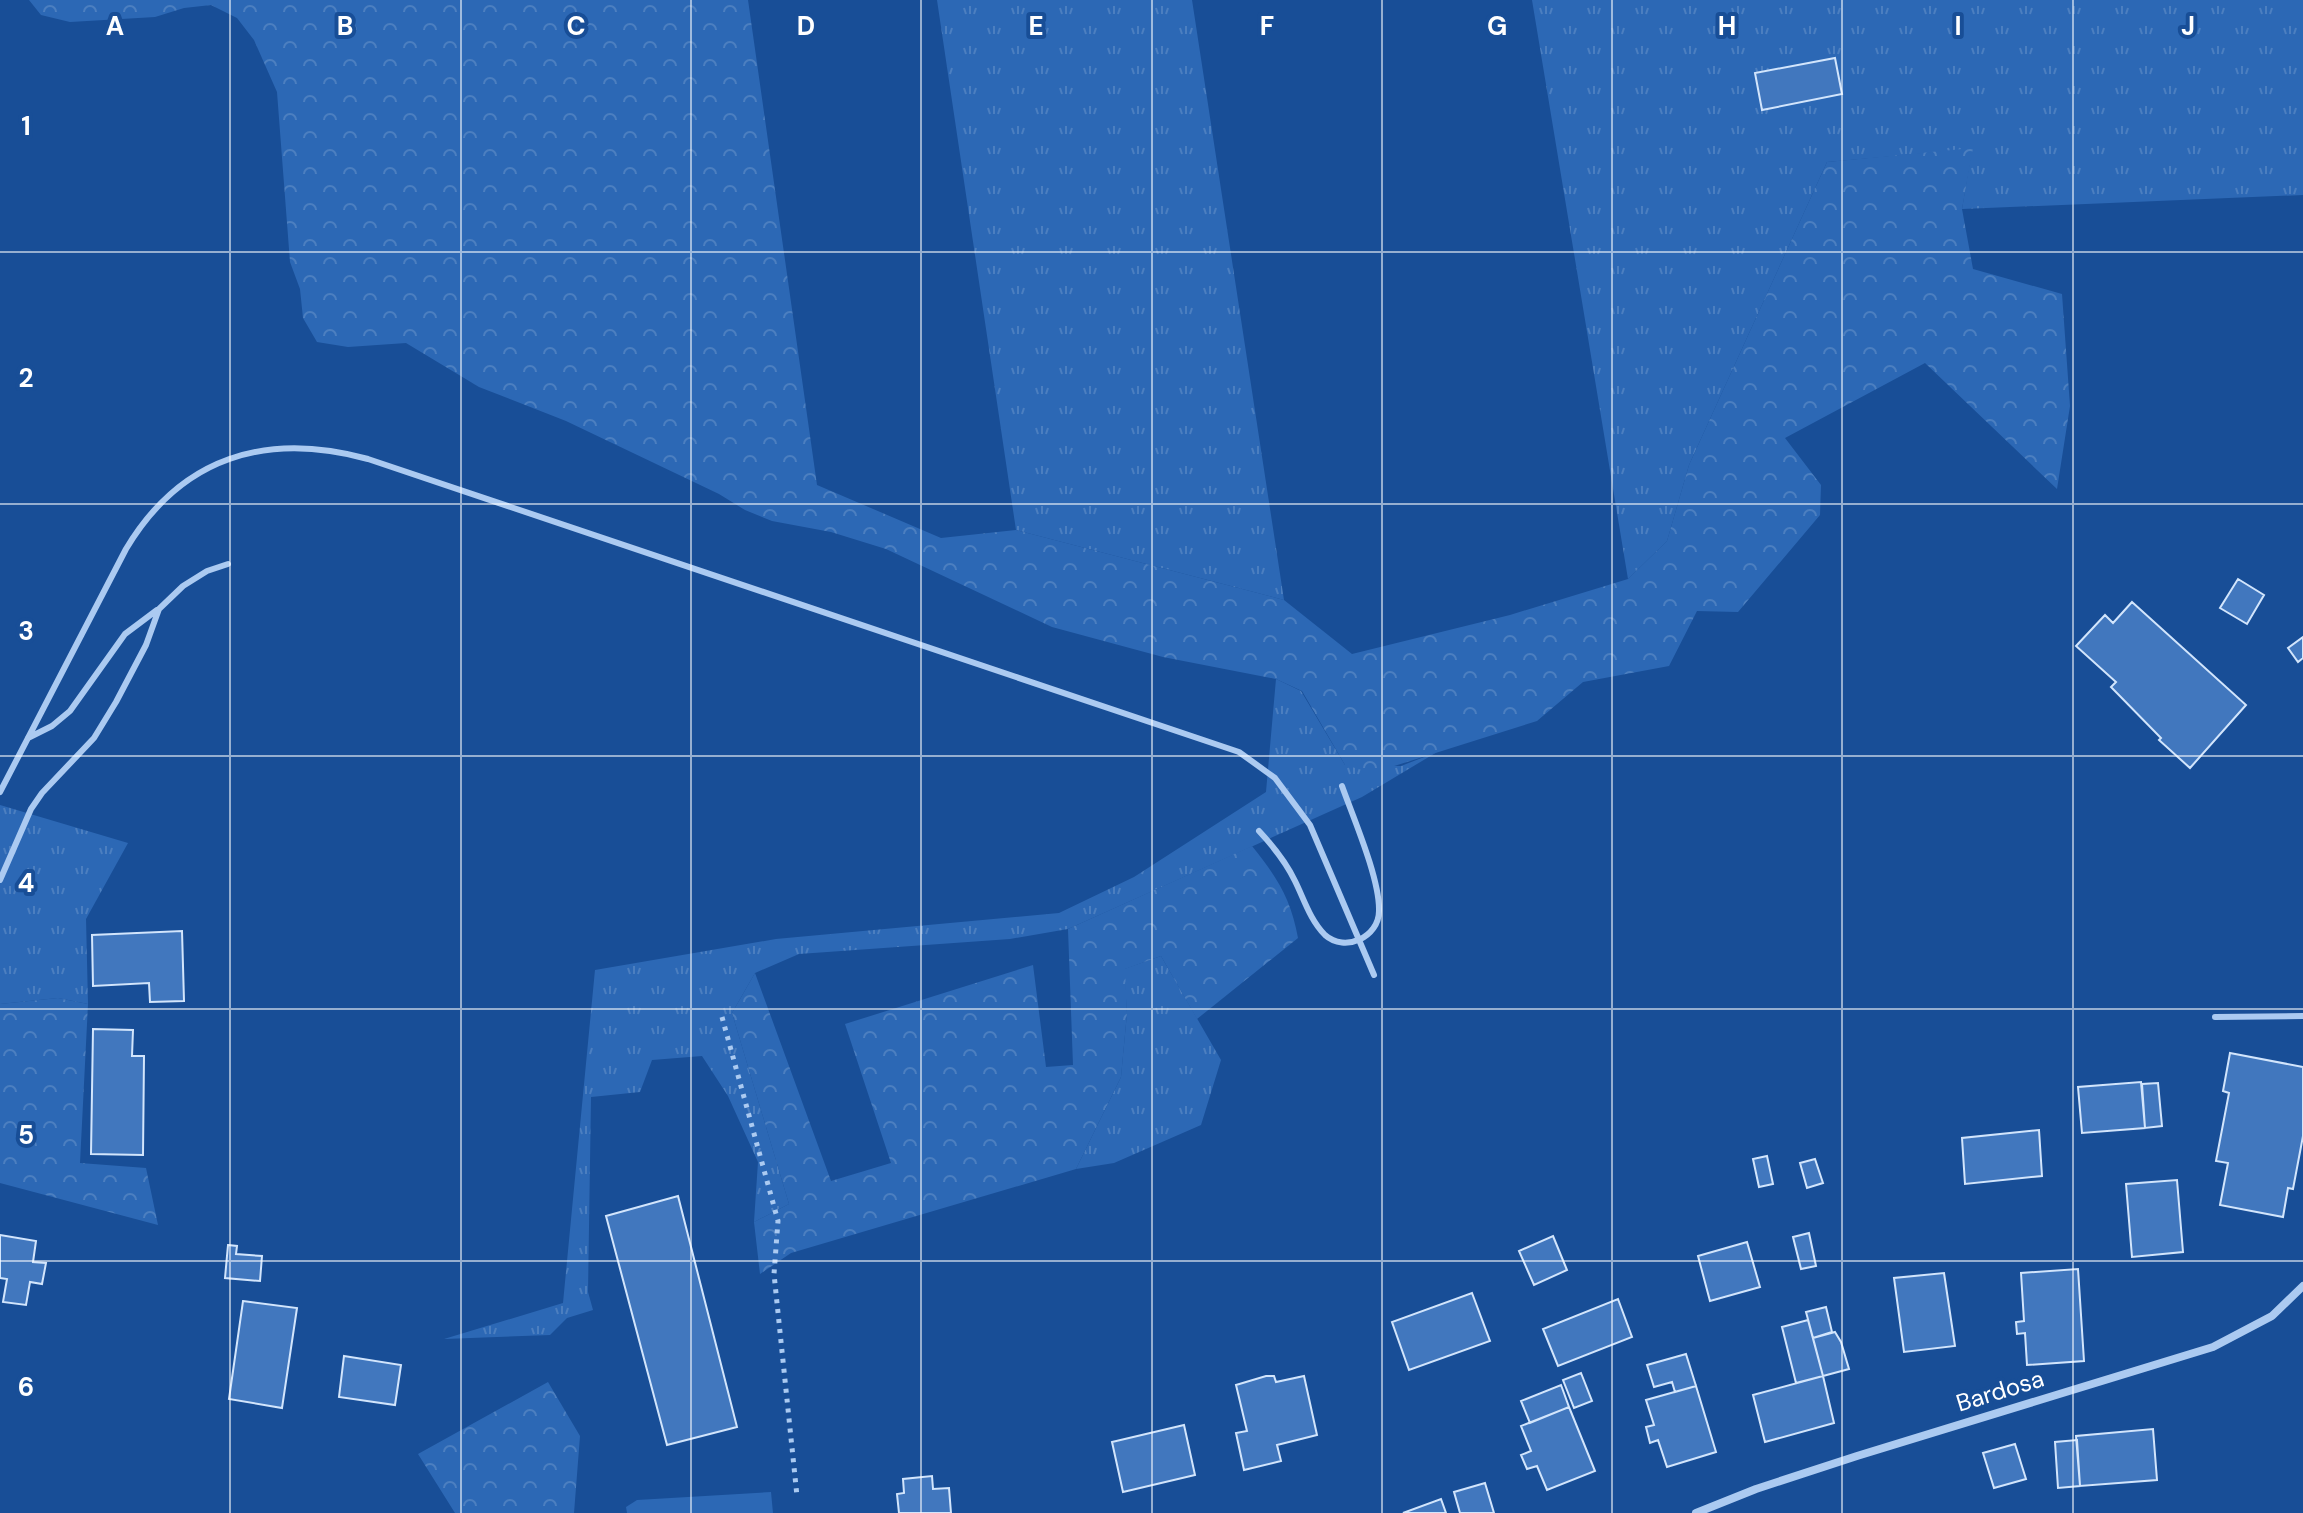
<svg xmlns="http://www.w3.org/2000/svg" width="2303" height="1513" viewBox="0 0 2303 1513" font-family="'DM Sans',sans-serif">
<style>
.grass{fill:url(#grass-tufts)}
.forest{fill:url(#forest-crowns)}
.pitch{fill:#2c68b5}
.building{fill:#4177be;stroke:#d2e5fc;stroke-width:2}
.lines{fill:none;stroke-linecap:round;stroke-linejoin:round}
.path{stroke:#abcaf1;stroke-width:5;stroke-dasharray:4 6;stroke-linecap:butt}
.lane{stroke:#abcaf1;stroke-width:6}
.street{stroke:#abcaf1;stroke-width:8}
.grid{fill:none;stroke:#fff;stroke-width:2;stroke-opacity:0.55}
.labels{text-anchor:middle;stroke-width:8;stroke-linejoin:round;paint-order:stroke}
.street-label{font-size:24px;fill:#fff;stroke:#184e97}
.grid-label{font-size:26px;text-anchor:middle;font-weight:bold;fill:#fff;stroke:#184e97;stroke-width:8;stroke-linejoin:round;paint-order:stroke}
</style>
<defs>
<pattern id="grass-tufts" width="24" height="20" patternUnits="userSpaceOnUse" patternTransform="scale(2)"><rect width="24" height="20" fill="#2c68b5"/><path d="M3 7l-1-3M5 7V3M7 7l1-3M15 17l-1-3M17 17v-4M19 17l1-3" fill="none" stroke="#4c7fc0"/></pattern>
<pattern id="forest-crowns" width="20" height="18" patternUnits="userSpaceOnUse" patternTransform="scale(2)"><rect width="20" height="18" fill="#2c68b5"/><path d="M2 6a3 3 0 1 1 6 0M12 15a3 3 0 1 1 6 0" fill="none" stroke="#4c7fc0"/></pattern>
</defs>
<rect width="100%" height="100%" fill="#184e97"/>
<path class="grass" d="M937,0H1192L1284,600L1016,530Z
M1532,0H2303V195L1962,209L1972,149L1827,162L1689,465L1667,541L1628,579Z
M1276,679L1301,691L1345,765L1401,766L1437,752L1362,797L1068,929L1010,939L799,954L755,973L732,1013L789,1204L754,1222L758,1162L728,1096L702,1056L652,1060L640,1092L591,1097L588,1292L593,1310L567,1318L550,1335L444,1339L563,1303L595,970L776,939L1059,913L1134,877L1266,792Z
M0,805L128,843L86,919L88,1004L58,998L0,1004Z
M1161,956L1221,1060L1201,1125L1114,1163L1076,1169L1121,1077L1127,1013L1124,969Z"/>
<path class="forest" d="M29,0H748L817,485L941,538L1016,530L1284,600L1352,654L1510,615L1628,579L1667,541L1689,465L1827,162L1973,148L1962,209L1973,269L2062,294L2070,406L2057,489L1925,363L1785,438L1821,485L1820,515L1738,612L1697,611L1669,666L1583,682L1537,721L1372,773L1345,765L1302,691L1276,679L1163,657L1052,627L886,549L831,532L772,521L745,510L719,494L566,421L479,387L406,343L348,347L317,342L303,318L300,289L290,262L277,92L254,40L237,18L211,5L184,8L155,17L70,22L41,15Z
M1252,846C1277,877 1291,899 1298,938L1197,1019L1161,956L1125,969L1127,1013L1121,1077L1076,1169L791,1253L760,1274L754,1222L789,1204L732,1013L755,973L831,1181L891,1163L845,1024L1033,965L1046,1067L1073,1065L1068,929Z
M58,998L88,1004L80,1163L146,1168L158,1225L0,1183V1004Z
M548,1382L580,1436L574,1513H455L418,1454Z"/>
<path class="pitch" d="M771,1492L773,1513H627L626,1507L637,1500Z"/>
<path class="building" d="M1835,58L1842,94L1762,110L1755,73Z
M2238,579L2264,595L2247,624L2220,608Z
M2132,602L2246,705L2190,768L2159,740L2161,738L2111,687L2116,682L2076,646L2105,615L2113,623Z
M2303,637V658L2298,662L2288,648Z
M182,931L184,1001L150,1002L149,983L93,986L92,935Z
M93,1029L133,1030L132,1056H144L143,1155L91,1154Z
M2230,1053L2303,1067V1136L2293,1189L2288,1188L2283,1217L2220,1205L2228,1163L2216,1161L2229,1093L2223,1091Z
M2141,1082L2145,1128L2082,1133L2078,1087Z
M2158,1083L2162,1126L2145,1128L2142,1084Z
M2039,1130L2042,1176L1965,1184L1962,1138Z
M1767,1156L1773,1184L1759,1187L1753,1159Z
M1815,1159L1823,1183L1807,1188L1800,1163Z
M2177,1180L2183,1252L2132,1257L2126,1184Z
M678,1196L737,1427L667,1445L606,1216Z
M1809,1233L1816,1266L1801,1269L1793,1237Z
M0,1235L36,1241L33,1262L46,1263L42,1284L30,1282L26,1305L3,1302L7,1279L0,1278Z
M1553,1236L1567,1270L1534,1285L1519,1251Z
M1747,1242L1760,1287L1710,1301L1698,1256Z
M228,1245L237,1246L236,1254L262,1256L260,1281L225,1278Z
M2078,1269L2084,1361L2027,1365L2025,1333L2017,1334L2016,1322L2024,1321L2021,1273Z
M1944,1273L1955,1346L1904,1352L1894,1278Z
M1472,1293L1490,1341L1409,1370L1392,1322Z
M1618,1299L1632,1337L1558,1366L1543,1329Z
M243,1301L297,1308L282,1408L229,1399Z
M1826,1307L1832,1332L1813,1338L1806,1312Z
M1808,1320L1823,1376L1796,1383L1782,1327Z
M1835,1332L1841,1342L1849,1369L1823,1376L1813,1338Z
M1686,1354L1696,1386L1675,1392L1672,1382L1654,1387L1647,1365Z
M344,1356L401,1365L395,1405L339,1397Z
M1581,1373L1592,1401L1574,1408L1563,1380Z
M1266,1376H1274L1276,1382L1304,1376L1317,1435L1277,1445L1281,1461L1244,1470L1236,1433L1247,1431L1236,1385Z
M1823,1376L1834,1423L1765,1442L1753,1395Z
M1561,1385L1569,1407L1530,1423L1521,1401Z
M1696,1386L1716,1452L1667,1467L1658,1440L1650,1443L1646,1427L1654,1425L1646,1400Z
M1569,1407L1595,1471L1547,1490L1537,1466L1527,1469L1521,1455L1531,1451L1521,1426Z
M1184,1425L1195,1475L1123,1492L1112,1442Z
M2153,1429L2157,1480L2080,1486L2076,1436Z
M2077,1440L2080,1486L2058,1488L2055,1442Z
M2015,1444L2026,1479L1994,1488L1983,1453Z
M932,1476L933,1489L949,1488L951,1513H899L897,1494L904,1493L903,1479Z
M1485,1483L1494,1513H1460L1454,1492Z
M1441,1499L1446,1513H1403Z"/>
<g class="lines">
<path class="path" d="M722,1017L778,1221L774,1274L797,1496"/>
<path class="lane" d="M28,738L52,726L70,711L125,634L157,610
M0,792L126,549C181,457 266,431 368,459L1239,752L1275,778L1310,825L1374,975
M1259,831C1273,846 1286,862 1295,881C1304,899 1310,920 1325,935C1345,953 1379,937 1379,911C1380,879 1353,817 1342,786
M0,880L31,809L42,793L94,738L116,702L146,645L159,609L183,586L207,571L228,564
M2215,1017L2303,1016"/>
<path class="street" d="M1696,1513L1756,1489L1857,1456L2213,1347L2272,1316L2303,1286"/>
</g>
<path class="grid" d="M230,0V1513M461,0V1513M691,0V1513M921,0V1513M1152,0V1513M1382,0V1513M1612,0V1513M1842,0V1513M2073,0V1513M0,252H2303M0,504H2303M0,756H2303M0,1009H2303M0,1261H2303"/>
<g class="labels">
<g class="street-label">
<text transform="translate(2000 1391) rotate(-17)" y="8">Bardosa</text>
</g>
</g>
<g class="grid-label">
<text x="115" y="35">A</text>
<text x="345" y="35">B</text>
<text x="576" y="35">C</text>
<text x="806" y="35">D</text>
<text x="1036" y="35">E</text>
<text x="1267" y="35">F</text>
<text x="1497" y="35">G</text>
<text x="1727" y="35">H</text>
<text x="1958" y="35">I</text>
<text x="2188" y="35">J</text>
<text x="26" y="135">1</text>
<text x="26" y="387">2</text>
<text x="26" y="640">3</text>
<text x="26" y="892">4</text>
<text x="26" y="1144">5</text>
<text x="26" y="1396">6</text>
</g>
</svg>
